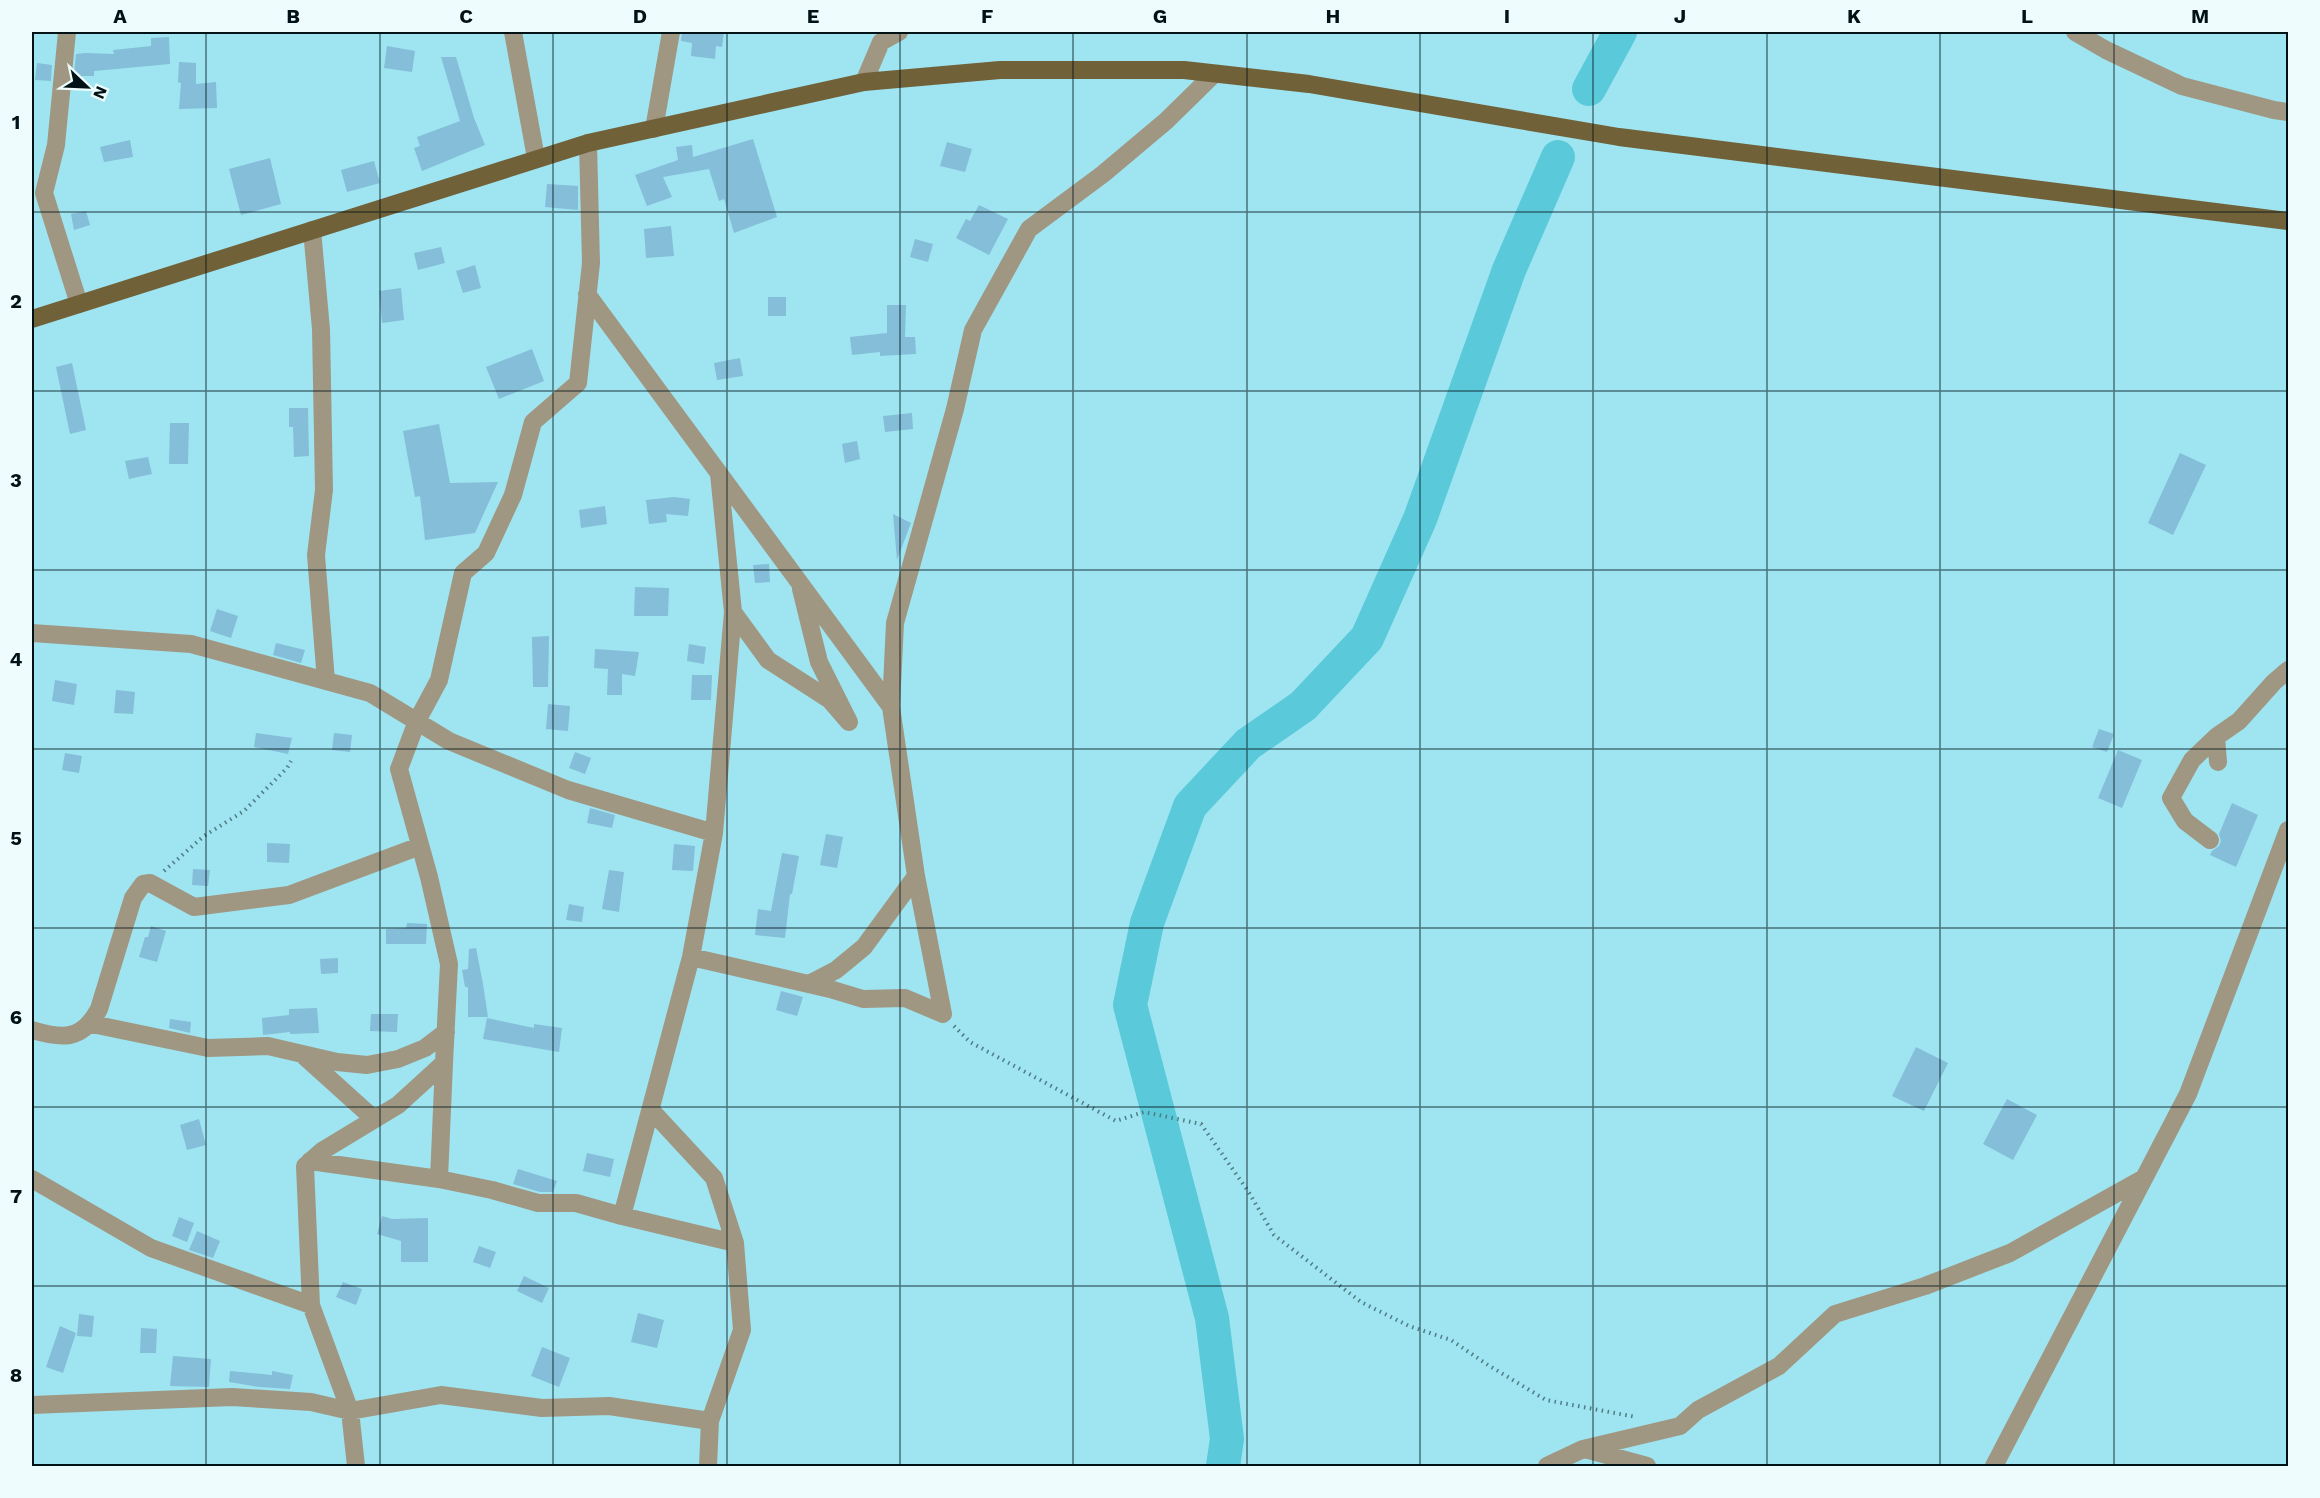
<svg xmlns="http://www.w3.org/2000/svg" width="2320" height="1498" viewBox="0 0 2320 1498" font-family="'Work Sans',sans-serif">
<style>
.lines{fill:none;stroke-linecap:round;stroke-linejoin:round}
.river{stroke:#5ac9da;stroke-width:34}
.building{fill:#84bed9}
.path{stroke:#507c84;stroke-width:4;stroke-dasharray:1.5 4.5;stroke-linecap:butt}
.minor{stroke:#a09782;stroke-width:18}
.tertiary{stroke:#a09782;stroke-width:18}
.primary{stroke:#716139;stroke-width:18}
.grid{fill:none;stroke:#001215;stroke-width:1.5;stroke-opacity:0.55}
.neatline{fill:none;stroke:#001215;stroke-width:2}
.grid-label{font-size:20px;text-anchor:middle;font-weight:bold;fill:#001215}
</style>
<rect width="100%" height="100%" fill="#9fe5f1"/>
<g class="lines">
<path class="river" d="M1589,89L1620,32
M1223,1466L1227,1439L1212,1318L1130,1005L1147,923L1190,806L1248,744L1303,706L1367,638L1420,519L1509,270L1558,157"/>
</g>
<path class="building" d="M682,32H724L722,47L716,46L715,59L691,56L692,43L681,41Z
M169,37L170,64L94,71V76H82V85L73,84L76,54L85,53L114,54L113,50L151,46V38Z
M387,46L415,51L412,72L384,68Z
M441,57H456L474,118L485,145L422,171L414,148L420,146L417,137L460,121Z
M179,62L196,63V84L216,82L217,108L179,109L181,83L178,82Z
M37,63L52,65L51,81L35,80Z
M753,139L777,217L734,233L724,199L719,201L709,169L663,177L672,197L647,206L635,175L678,160L676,147L692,145L693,157Z
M130,140L133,157L104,162L100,147Z
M947,142L972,149L965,172L940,166Z
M270,158L281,204L241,215L229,169Z
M374,161L380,183L347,192L341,170Z
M547,184L578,186V210L545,207Z
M979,205L1008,219L989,255L956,238L966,219L970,221Z
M86,211L90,225L74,230L71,214Z
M671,226L674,256L646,258L644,229Z
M915,239L933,244L928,262L910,257Z
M441,247L445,263L418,270L414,253Z
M475,265L481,288L463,293L456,271Z
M401,288L404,320L382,323L379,291Z
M768,297H786V316H768Z
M887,305H906L905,337H915L916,354L880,356V352L852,355L850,337L887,333Z
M532,349L544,381L499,399L486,367Z
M740,358L743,376L717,380L714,363Z
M72,363L86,430L70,434L56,367Z
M289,408H308L309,456L294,457L293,427H289Z
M912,413L913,429L885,432L883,416Z
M170,423H189L188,464H169Z
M439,424L450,483L498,482L475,533L425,540L420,496L415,497L403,431Z
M857,441L860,459L845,463L842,444Z
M2180,453L2206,465L2173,535L2148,523Z
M148,457L152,474L129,479L125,461Z
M674,497L690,499L688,516L666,514L667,522L649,524L646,500Z
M605,506L607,524L581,528L579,510Z
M893,514L911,523L897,560Z
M769,564L770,582L755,583L753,565Z
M635,587L669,588L668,616H634Z
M217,609L238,616L231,638L210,631Z
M549,636L548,687H533L532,637Z
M276,643L305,650L301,663L273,655Z
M689,644L706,647L704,664L687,661Z
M595,649L639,652L635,676L622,674V695H607L608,669L594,668Z
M692,675H712L711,700H691Z
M55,680L77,684L74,705L52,701Z
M116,690L135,692L133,714L114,713Z
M548,704L570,706L568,731L546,729Z
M2099,729L2114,734L2107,752L2092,747Z
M256,733L292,738L288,754L254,747Z
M334,733L352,735L350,752L332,750Z
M2118,750L2142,760L2122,808L2098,798Z
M575,752L591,758L585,774L569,768Z
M65,753L82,756L79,773L62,770Z
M2232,803L2258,815L2236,867L2210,855L2212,851L2219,846L2221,841L2219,834Z
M590,808L615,815L612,828L587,823Z
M826,834L843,837L837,868L820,865Z
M267,843L290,844L289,863L267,862Z
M674,844L695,846L693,871L672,870Z
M782,853L799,856L792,894H790L785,938L755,935L758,909L771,911Z
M193,869L210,870L208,886L192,885Z
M609,870L624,872L619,912L602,909Z
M569,904L584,907L582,922L566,920Z
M407,923L427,924L426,944H386V929L406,928Z
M151,926L166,931L157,962L139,957L145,937H148Z
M476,948L483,984L488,1017H468V987H465L462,970L468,969L469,949Z
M338,958V973L321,974L320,959Z
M781,991L803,997L797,1016L776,1010Z
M317,1008L319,1033L290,1034V1032L263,1035L262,1018L289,1015V1009Z
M371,1014H398L397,1032L370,1031Z
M487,1018L534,1028V1024L562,1028L559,1052L483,1039Z
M170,1019L191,1022L190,1033L169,1028Z
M1916,1047L1948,1063L1924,1111L1892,1096Z
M2007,1099L2037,1115L2013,1160L1983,1144Z
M199,1119L206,1145L187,1150L180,1125Z
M587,1153L614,1159L610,1177L583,1171Z
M518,1169L557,1181L553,1192H540L513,1184Z
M382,1216L392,1219L428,1218V1262H401V1241L377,1234Z
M179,1217L194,1223L187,1242L172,1236Z
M197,1231L220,1241L213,1258L189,1250Z
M479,1246L496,1252L490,1268L473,1262Z
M524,1276L549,1288L542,1303L517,1291Z
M343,1282L362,1289L356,1305L336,1297Z
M638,1313L664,1320L657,1348L631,1342Z
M79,1314L94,1316L92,1337L77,1336Z
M60,1326L76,1333L63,1373L46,1367Z
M141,1328L157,1329L156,1353H140Z
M542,1347L570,1358L559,1387L531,1376Z
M173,1356L211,1359L209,1387L170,1386Z
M230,1371L272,1375V1371L293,1375L290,1389L259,1387L229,1382Z"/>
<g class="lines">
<path class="path" d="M164,871L204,836L244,811L287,768L291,761
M954,1026L970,1042L1116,1121L1144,1112L1201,1124L1248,1191L1274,1235L1361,1302L1409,1326L1451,1340L1488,1365L1546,1400L1636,1417"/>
<path class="minor" d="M67,32L56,145L44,193L79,304
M2075,32L2106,50L2182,86L2274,110L2288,112
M864,82L881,42L899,32
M654,129L671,32
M312,230L321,329L324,490L316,555L326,681
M587,294L891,707L916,876L943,1014
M733,612L768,660L830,700L849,722L819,662L801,589
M32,633L191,644L370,693L449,741L568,790L714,833
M891,707L895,623L955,409L973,330L1029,229L1103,174L1166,121L1214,74
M2216,737L2218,762
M2210,840L2185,821L2171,798L2192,760L2216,737L2239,721L2274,682L2288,670
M691,957L830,989L863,999L905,998L943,1014
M809,984L836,970L864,947L916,876
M92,1024L208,1048L268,1046L337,1062L367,1065L398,1059L425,1048L446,1032
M32,1030C62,1039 82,1041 99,1009L133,898L143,884L150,883L194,907L289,895L420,846
M303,1055L374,1119
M310,1161L439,1179L492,1190L538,1203H576L622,1216L735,1243
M32,1179L151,1248L311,1305L350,1411L356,1466
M439,1179L444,1063
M622,1216L691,957L714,833L733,612L719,474
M311,1305L305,1166L322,1151L398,1105L444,1063L449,964L429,877L399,769L417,721L439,680L463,573L486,553L513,495L533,422L578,383L591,263L588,143
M32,1405L232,1397L311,1402L350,1411L441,1395L542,1408L609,1406L710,1421L742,1330L735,1243L714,1178L651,1110
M1585,1449L1647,1466
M708,1466L710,1421
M1547,1466L1583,1449L1680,1426L1698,1410L1779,1366L1835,1314L1925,1286L2010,1253L2144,1178
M1994,1466L2188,1094L2288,830"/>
<path class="tertiary" d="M513,32L536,158"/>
<path class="primary" d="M32,319L588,143L864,82L1000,70H1184L1309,84L1619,137L2288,221"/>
</g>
<path class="grid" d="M206,32V1466M380,32V1466M553,32V1466M727,32V1466M900,32V1466M1073,32V1466M1247,32V1466M1420,32V1466M1593,32V1466M1767,32V1466M1940,32V1466M2114,32V1466M32,212H2288M32,391H2288M32,570H2288M32,749H2288M32,928H2288M32,1107H2288M32,1286H2288"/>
<rect width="2320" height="1498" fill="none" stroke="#eefcfe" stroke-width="66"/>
<g transform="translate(87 87) rotate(113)" stroke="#eefcfe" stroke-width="4.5" paint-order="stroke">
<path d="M0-4.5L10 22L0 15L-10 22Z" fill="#001215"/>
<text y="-9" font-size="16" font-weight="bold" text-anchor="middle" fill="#001215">N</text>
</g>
<rect x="33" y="33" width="2254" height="1432" class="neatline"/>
<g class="grid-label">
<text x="120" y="23">A</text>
<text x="293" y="23">B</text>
<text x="466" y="23">C</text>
<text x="640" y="23">D</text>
<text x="813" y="23">E</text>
<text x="987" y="23">F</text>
<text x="1160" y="23">G</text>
<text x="1333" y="23">H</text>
<text x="1507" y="23">I</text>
<text x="1680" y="23">J</text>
<text x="1854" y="23">K</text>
<text x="2027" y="23">L</text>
<text x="2200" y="23">M</text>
<text x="16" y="129">1</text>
<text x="16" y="308">2</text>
<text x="16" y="487">3</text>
<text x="16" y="666">4</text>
<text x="16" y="845">5</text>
<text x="16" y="1024">6</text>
<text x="16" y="1203">7</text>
<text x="16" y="1382">8</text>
</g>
</svg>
